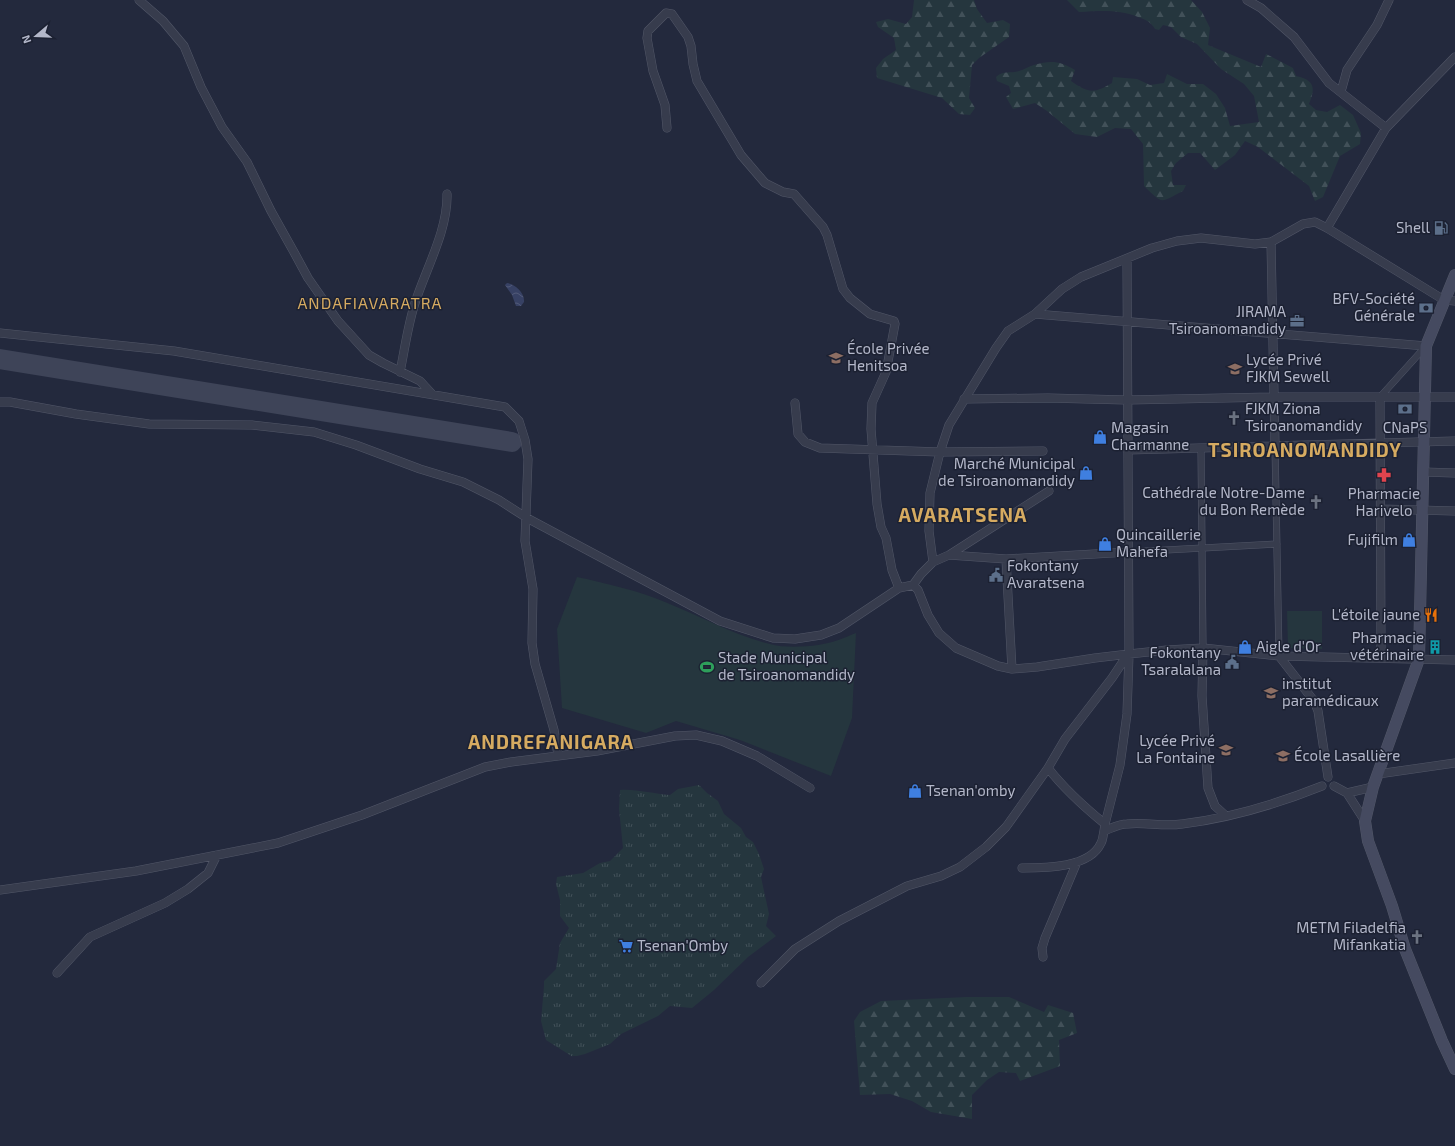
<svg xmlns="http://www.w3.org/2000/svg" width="1455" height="1146" viewBox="0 0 1455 1146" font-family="'Exo 2',sans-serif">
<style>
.forest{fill:url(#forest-firs)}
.park{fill:url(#park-tufts)}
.pitch{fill:#25363e}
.water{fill:url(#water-waves)}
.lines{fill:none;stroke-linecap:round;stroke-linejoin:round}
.taxiway{stroke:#3e4458;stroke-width:20}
.pedestrian-casing{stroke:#525768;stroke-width:7}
.minor-casing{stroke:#525768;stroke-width:9}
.secondary-casing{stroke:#525768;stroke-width:12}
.pedestrian{stroke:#373c4d;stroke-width:6}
.minor{stroke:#373c4d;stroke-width:8}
.secondary{stroke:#454a60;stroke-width:11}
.labels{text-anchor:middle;stroke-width:3;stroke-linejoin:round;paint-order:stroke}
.poi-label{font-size:15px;fill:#b3b7c9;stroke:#1c2132;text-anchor:start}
.neighbourhood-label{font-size:16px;letter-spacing:1px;fill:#d6ab61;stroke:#1c2132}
.district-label{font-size:19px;font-weight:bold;letter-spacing:1px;fill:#d6ab61;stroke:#1c2132}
</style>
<defs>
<pattern id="forest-firs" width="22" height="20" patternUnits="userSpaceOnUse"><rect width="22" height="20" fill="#25363e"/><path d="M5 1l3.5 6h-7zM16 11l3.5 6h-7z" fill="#425159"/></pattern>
<pattern id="park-tufts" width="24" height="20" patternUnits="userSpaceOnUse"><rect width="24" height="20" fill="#25363e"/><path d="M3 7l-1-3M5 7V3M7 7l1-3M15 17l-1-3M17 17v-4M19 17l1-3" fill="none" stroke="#425159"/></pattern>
<pattern id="water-waves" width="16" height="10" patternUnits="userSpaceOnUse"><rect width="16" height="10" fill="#374164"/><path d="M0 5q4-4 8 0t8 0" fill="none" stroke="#525a79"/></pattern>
</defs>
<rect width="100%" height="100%" fill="#23293d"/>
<path class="forest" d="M914,0H974L977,9L987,23L1003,20L1010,24L1009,37L979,58L972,65L969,98L975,108L970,115L959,114L942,98L877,78L876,68L883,59L896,50L894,38L878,27L876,22L888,19L906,24L912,17Z
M1067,0H1191L1202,12L1210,28L1208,45L1261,67L1266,54L1293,68L1296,76C1314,80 1316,87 1309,104L1316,110L1327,112L1340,105L1353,115L1361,133L1360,144L1340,156L1323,197L1315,201L1309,186L1258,147L1245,141L1235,155L1215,170L1200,153H1188L1176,163L1171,171L1173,185H1186L1183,191C1159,203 1164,205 1144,186L1143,144L1131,129L1115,128L1097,137L1075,134L1047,111L1035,103L1013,109L1006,97L1011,93L1009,86L997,81L996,77C1004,70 1010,74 1019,71C1024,70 1029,66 1034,65C1051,60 1060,61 1075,70L1071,81C1088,93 1094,94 1112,83L1113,77L1137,79L1150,85L1164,83L1167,74L1187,84H1203L1216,94L1225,108L1230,126L1259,122L1254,96L1244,84L1221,69L1197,44L1181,37L1171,27L1163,25L1159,30L1155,29C1150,21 1146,20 1138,17C1118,9 1100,11 1079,12Z
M967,997H1009L1044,1012L1048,1005L1073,1013L1077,1033L1059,1040L1060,1066L1020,1081L1016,1073L999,1072L987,1080L972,1095V1119L931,1112L912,1101L890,1094L860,1095L854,1021L860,1012L881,1001Z"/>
<path class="park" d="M699,785L707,793L718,801L724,814L741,828L746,837L753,842L759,854L764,869L761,877L769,914L766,926L776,936L748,957L714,990L692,1008L670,1006L658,1016L621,1034L610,1044L585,1054L577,1056H572L573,1057L546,1040L541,1021L544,986V981L556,969L560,943L569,928L560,916V900L556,884L557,877L583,873L600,863L610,861L623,848L619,809L620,790C637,789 653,794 670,795L678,789Z"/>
<path class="pitch" d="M577,577C605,583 639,591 665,602C700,616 733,635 770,644C783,648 804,647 818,645C832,643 844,638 856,633L852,718L831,776L740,740L676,721L646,733L562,708L557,629Z
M1287,611H1322V649L1288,648Z"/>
<path class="water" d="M507,283C515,284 525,293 524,302L521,306H516L512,295L505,285Z"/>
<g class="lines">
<path class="taxiway" d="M0,359L512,442"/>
<defs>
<path id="pedestrian" d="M1380,397L1426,346
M1275,445L1279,656
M1201,448L1203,648
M1129,552L1277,544"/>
<path id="minor" d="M139,0L163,21L184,46L201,87L222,127L247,162L271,211L295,254L308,278L338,321L369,355L383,363L420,381L432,394
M1247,0L1261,8L1294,37L1329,83L1386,128
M1342,88L1347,70L1377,25L1389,0
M667,128L665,105L653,71L647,38L648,31L666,13L672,14L688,37L691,46L693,64L697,81L741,155L765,183L783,192L794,194L823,227L827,235L843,289L850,298L870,314L894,321L895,324L886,372L872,403L871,429L877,504L881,527L886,538L892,570L899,588
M1327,228L1386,128L1455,57
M1035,314L1426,346
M0,333L174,351L505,407L519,421L525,440L528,459L525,541L533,589L532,643L535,664L554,730L558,755
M400,372C405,348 408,323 416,300C427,267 448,229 447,194
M1380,397L1381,658
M964,399L1048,398L1127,400L1274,397H1455
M0,402H10L76,414L149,424L252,425L314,432L356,445L420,469L463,482L499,500L527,518L720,621L773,638L795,639L821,635L839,628L899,588L913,585L918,590L928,615L939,633L956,648L998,666L1012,669L1037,667L1095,658L1129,654L1167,650L1203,648L1279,656L1455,660
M795,403L798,434L805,442L820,448L940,452L1043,451
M1275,445L1271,242L1303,224L1315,222L1327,228L1444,300L1455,301
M1127,450L1455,441
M1423,472L1455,473
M1380,509L1455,511
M949,555L1049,491
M1006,559L1012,669
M933,562L949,555L1006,559L1129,552
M913,585L921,574L933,562L929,531L930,493L940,452L949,425L996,348L1008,331L1035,314L1062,289L1081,277L1152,248L1177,241L1201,238L1255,244L1271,242
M1203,648L1202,696L1208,788L1215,806L1226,816
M1279,656L1314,701L1318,711L1328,777
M1048,768C1065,790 1083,806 1105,824
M1378,774L1455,763
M1334,786L1347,793L1365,821
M1347,793L1373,787
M1104,831L1105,824L1120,765L1127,714L1129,654L1127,259
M1022,868C1045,868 1090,868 1101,843C1103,840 1103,835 1104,831C1112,828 1119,824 1127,824C1146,822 1164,827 1182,824C1231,818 1277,804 1322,786
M0,890L136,871L278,843L362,815L485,767L511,762L597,751L675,736L696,735L722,741L757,756L810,788
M1043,957L1042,948L1045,938L1077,862
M57,973L90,937L165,903L188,889L208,873L217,855
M761,983L795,949L839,921L907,886L941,876L960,867L986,847L1006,827L1048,768L1065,739L1112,678L1128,654"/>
<path id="secondary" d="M1455,275L1426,346L1419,659L1373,787L1365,821L1368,841L1392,906L1405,949L1442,1041L1455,1069"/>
</defs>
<use href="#pedestrian" class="pedestrian-casing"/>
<use href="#minor" class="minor-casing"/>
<use href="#secondary" class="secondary-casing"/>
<use href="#pedestrian" class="pedestrian"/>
<use href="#minor" class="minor"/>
<use href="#secondary" class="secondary"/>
</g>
<defs>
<symbol id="fuel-bare" viewBox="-9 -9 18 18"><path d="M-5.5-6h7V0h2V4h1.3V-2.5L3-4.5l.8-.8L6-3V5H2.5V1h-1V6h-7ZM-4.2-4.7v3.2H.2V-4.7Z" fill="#5c6f8a" stroke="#1c2132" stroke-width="2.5" paint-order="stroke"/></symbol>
<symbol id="bank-bare" viewBox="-9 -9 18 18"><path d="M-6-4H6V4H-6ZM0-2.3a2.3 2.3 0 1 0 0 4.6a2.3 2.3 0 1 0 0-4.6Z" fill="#5c6f8a" stroke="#1c2132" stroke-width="2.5" paint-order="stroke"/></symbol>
<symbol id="office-bare" viewBox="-9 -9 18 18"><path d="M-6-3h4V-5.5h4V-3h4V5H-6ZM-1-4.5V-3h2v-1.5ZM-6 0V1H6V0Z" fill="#5c6f8a" stroke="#1c2132" stroke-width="2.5" paint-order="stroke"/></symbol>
<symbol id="school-bare" viewBox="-9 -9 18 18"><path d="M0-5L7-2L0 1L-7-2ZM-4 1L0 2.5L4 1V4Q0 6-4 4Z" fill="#8d6e63" stroke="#1c2132" stroke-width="2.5" paint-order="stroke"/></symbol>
<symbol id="church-bare" viewBox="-9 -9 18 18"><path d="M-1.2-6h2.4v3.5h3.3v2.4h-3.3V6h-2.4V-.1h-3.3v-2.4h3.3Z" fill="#6b7280" stroke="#1c2132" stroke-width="2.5" paint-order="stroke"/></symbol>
<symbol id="shop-bare" viewBox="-9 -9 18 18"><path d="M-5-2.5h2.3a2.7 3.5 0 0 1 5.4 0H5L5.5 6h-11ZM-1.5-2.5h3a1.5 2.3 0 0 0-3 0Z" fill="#3f7fe0" stroke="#1c2132" stroke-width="2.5" paint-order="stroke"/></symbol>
<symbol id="pharmacy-bare" viewBox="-9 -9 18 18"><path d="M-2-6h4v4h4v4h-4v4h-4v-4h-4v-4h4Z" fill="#e0444e" stroke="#1c2132" stroke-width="2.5" paint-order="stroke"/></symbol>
<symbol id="civic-bare" viewBox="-9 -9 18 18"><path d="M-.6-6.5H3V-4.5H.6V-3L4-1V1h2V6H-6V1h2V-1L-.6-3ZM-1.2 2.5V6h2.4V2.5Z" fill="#5c6f8a" stroke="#1c2132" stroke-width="2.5" paint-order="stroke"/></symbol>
<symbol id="restaurant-bare" viewBox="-9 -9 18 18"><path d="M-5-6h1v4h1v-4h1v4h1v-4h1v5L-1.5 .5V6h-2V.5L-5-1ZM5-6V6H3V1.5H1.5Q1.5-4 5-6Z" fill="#e8710a" stroke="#1c2132" stroke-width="2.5" paint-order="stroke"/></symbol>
<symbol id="building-bare" viewBox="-9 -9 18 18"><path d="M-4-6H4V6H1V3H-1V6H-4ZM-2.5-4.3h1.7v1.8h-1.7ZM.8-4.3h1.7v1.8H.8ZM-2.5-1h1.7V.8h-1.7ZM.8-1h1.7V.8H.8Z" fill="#0f9aa8" stroke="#1c2132" stroke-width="2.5" paint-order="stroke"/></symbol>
<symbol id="stadium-bare" viewBox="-9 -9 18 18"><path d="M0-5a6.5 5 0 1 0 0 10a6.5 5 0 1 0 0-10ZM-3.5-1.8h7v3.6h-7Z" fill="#2e9e5b" stroke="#1c2132" stroke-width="2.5" paint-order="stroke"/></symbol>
<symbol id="university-bare" viewBox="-9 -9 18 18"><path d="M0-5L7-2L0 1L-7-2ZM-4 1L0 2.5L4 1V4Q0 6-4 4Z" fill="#8d6e63" stroke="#1c2132" stroke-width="2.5" paint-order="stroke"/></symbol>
<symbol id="supermarket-bare" viewBox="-9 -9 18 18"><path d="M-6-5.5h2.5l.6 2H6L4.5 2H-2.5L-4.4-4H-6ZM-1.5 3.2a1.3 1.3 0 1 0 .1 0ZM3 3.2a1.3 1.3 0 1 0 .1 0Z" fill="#3f7fe0" stroke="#1c2132" stroke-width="2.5" paint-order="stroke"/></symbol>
</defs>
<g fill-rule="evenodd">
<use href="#fuel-bare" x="1431" y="218" width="20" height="20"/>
<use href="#bank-bare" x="1416" y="298" width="20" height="20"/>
<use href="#office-bare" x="1287" y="311" width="20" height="20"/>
<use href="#school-bare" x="826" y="348" width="20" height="20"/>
<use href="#school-bare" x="1225" y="359" width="20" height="20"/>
<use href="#bank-bare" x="1395" y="399" width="20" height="20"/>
<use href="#church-bare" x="1224" y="408" width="20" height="20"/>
<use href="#shop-bare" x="1090" y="427" width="20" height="20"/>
<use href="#shop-bare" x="1076" y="463" width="20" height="20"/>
<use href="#pharmacy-bare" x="1374" y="465" width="20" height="20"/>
<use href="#church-bare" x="1306" y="492" width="20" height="20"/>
<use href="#shop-bare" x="1399" y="530" width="20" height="20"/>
<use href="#shop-bare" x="1095" y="534" width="20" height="20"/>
<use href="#civic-bare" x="986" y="565" width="20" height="20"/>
<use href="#restaurant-bare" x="1421" y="605" width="20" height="20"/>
<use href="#shop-bare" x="1235" y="637" width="20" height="20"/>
<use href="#building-bare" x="1425" y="637" width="20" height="20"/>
<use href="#civic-bare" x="1222" y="652" width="20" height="20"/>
<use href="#stadium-bare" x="697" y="657" width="20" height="20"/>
<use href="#university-bare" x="1261" y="683" width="20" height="20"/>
<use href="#school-bare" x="1216" y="740" width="20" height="20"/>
<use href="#school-bare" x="1273" y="746" width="20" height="20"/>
<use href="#shop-bare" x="905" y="781" width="20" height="20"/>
<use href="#church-bare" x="1407" y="927" width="20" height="20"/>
<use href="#supermarket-bare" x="616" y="936" width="20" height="20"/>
</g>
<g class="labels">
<g class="poi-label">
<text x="1430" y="233" text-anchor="end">Shell</text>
<text x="1415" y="304" text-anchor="end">BFV-Société<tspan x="1415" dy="17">Générale</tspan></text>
<text x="1286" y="317" text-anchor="end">JIRAMA<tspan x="1286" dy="17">Tsiroanomandidy</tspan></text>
<text x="847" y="354">École Privée<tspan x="847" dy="17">Henitsoa</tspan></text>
<text x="1246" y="365">Lycée Privé<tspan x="1246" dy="17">FJKM Sewell</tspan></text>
<text x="1245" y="414">FJKM Ziona<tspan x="1245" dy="17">Tsiroanomandidy</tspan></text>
<text x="1111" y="433">Magasin<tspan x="1111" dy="17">Charmanne</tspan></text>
<text x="1405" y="433" text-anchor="middle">CNaPS</text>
<text x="1075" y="469" text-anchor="end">Marché Municipal<tspan x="1075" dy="17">de Tsiroanomandidy</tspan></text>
<text x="1305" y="498" text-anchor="end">Cathédrale Notre-Dame<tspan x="1305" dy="17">du Bon Remède</tspan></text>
<text x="1384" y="499" text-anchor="middle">Pharmacie<tspan x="1384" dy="17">Harivelo</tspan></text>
<text x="1116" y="540">Quincaillerie<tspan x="1116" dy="17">Mahefa</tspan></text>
<text x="1398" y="545" text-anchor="end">Fujifilm</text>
<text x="1007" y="571">Fokontany<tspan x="1007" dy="17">Avaratsena</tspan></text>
<text x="1420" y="620" text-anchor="end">L'étoile jaune</text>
<text x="1424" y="643" text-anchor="end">Pharmacie<tspan x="1424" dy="17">vétérinaire</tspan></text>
<text x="1256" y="652">Aigle d'Or</text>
<text x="1221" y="658" text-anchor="end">Fokontany<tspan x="1221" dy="17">Tsaralalana</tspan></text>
<text x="718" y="663">Stade Municipal<tspan x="718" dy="17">de Tsiroanomandidy</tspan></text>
<text x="1282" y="689">institut<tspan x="1282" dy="17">paramédicaux</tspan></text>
<text x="1215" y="746" text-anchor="end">Lycée Privé<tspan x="1215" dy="17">La Fontaine</tspan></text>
<text x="1294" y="761">École Lasallière</text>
<text x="926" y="796">Tsenan'omby</text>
<text x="1406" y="933" text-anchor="end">METM Filadelfia<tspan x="1406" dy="17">Mifankatia</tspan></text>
<text x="637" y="951">Tsenan'Omby</text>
</g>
<g class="neighbourhood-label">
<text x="370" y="309">ANDAFIAVARATRA</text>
</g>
<g class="district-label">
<text x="1305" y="457">TSIROANOMANDIDY</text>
<text x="963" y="522">AVARATSENA</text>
<text x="551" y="749">ANDREFANIGARA</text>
</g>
</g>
<g transform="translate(36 36) rotate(251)" stroke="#1c2132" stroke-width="3" paint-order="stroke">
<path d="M0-3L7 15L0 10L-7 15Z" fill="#b3b7c9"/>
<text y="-6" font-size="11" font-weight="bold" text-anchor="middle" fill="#b3b7c9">N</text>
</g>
</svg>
